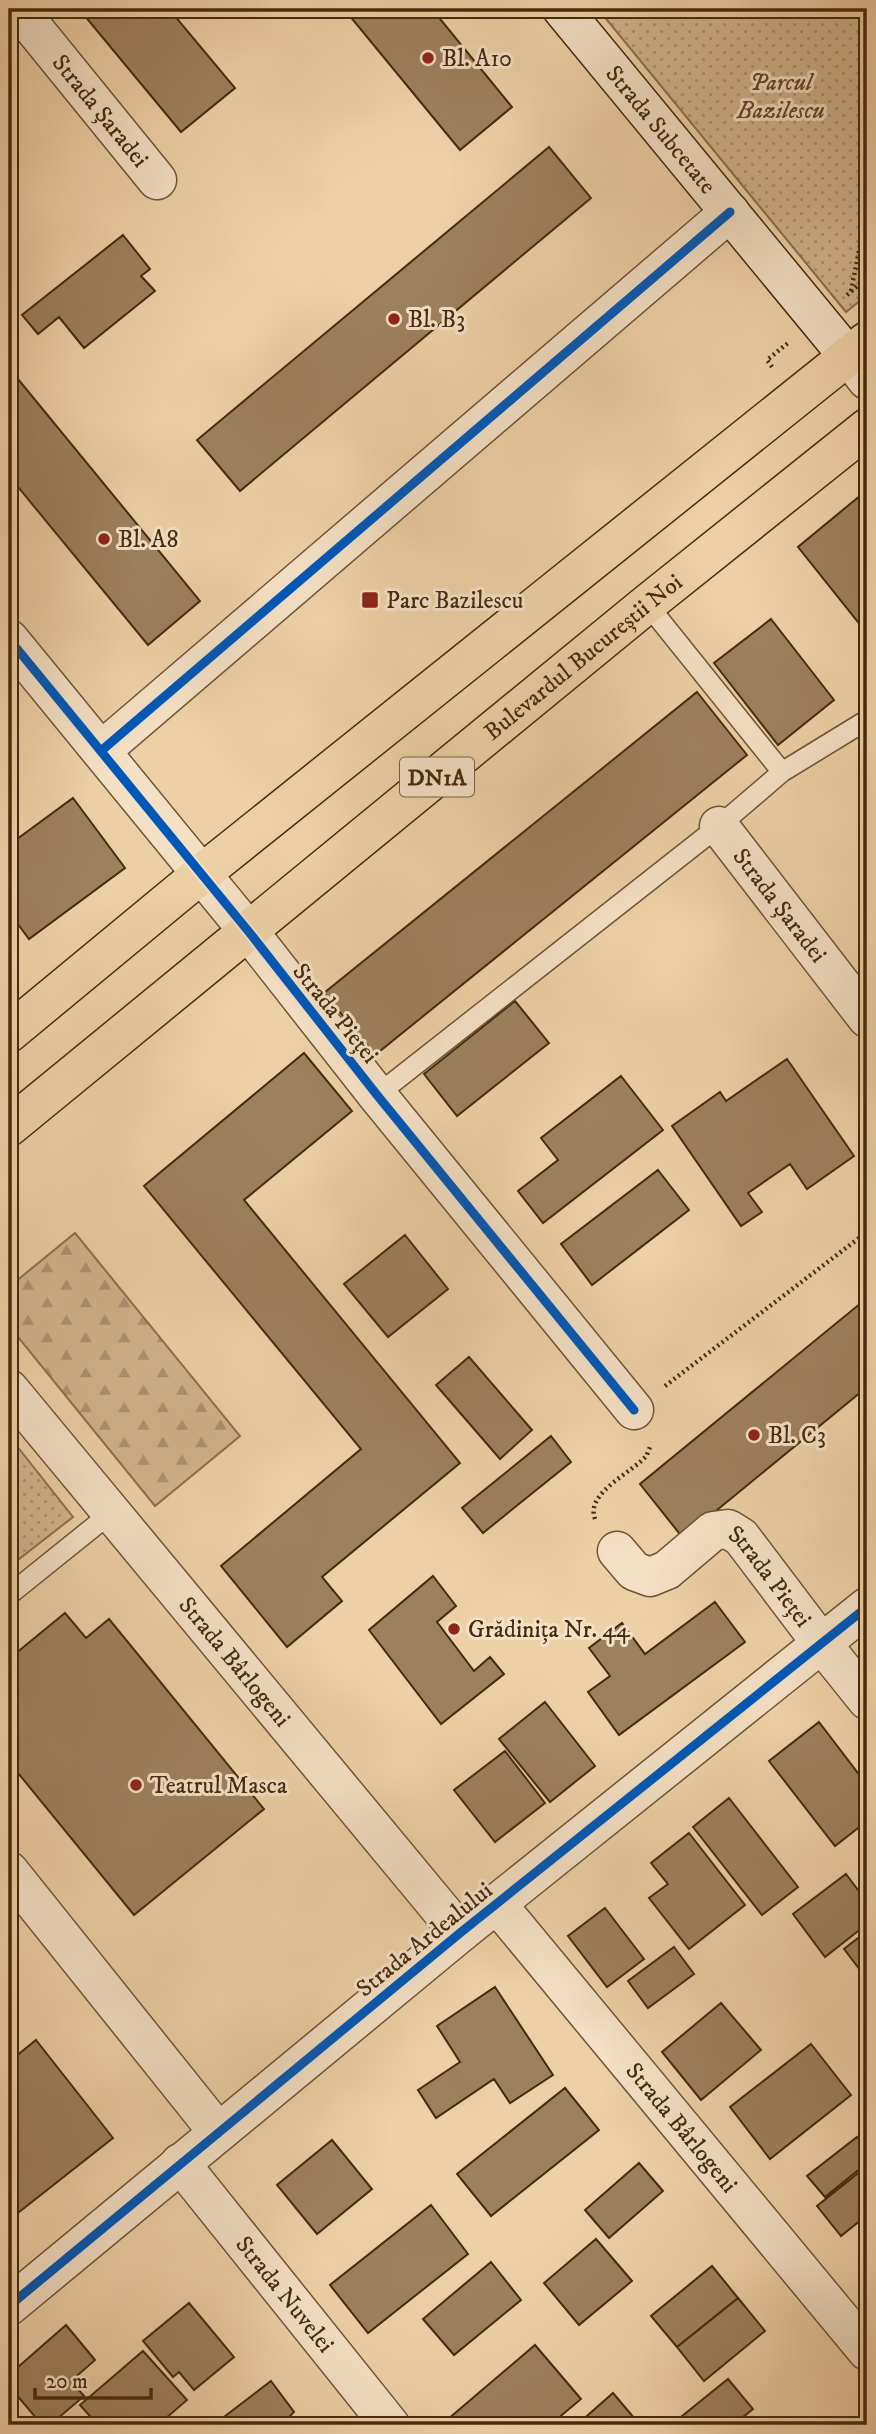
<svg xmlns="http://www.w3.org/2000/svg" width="876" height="2434" viewBox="0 0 876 2434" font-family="'IM FELL DW Pica',serif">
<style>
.forest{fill:url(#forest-firs);stroke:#8b704d;stroke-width:2}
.park{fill:url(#park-dots);stroke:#8b704d;stroke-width:2}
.building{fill:#9d815d;stroke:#452b0e;stroke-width:2}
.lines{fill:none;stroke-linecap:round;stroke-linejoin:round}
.lane-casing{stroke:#6f5434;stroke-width:22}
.street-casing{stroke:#6f5434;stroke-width:41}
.secondary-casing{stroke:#452b0e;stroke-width:41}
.primary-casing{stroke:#452b0e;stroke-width:41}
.path{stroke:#452b0e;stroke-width:4.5;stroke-dasharray:2 3.5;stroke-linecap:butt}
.lane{stroke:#f4e0c5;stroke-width:19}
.street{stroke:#f4e0c5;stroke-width:38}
.secondary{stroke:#f4e0c5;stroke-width:38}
.primary{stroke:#eed0a6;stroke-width:38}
.cycleway-casing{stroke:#f4e0c5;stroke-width:13}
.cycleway{stroke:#0057b8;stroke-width:9}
.poi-dot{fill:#8f2418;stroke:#f4e0c5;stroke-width:2.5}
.labels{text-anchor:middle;stroke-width:6;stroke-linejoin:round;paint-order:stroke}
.shield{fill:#f4e0c5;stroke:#7a6145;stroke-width:2}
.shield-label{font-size:23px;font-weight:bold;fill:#452b0e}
.poi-label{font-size:24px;fill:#452b0e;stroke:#f4e0c5;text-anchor:start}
.park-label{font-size:24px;font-style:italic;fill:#614627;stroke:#f4e0c5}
.street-label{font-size:24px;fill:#452b0e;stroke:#f4e0c5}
</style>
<defs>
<pattern id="forest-firs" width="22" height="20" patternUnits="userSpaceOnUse" patternTransform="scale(1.75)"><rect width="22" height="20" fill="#d1b48c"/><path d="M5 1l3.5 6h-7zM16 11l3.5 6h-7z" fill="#ab9371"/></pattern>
<pattern id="park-dots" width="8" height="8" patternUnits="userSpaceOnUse" patternTransform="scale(1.75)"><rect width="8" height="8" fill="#d1b48c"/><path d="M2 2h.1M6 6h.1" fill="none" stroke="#ab9371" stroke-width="1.8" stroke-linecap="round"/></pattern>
</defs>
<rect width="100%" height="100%" fill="#eed0a6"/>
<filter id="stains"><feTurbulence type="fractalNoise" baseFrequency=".00286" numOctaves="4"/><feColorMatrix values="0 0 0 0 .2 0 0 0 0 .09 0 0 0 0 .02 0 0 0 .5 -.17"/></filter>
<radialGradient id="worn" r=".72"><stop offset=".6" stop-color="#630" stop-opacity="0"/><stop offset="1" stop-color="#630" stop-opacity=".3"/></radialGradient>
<path class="forest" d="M75,1233L240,1436L155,1506L9,1326V1287Z"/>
<path class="park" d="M598,9H867V295L846,312Z
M9,1436L73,1517L9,1567Z"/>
<path class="building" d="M79,9H169L235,88L181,132Z
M344,9H432L512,107L460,150Z
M549,147L591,198L240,491L197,440Z
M123,235L150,269L141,276L155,291L84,348L59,317L38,334L22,315Z
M13,373L200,601L148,645L9,476V377Z
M867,490V615L858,622L798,547Z
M771,619L834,700L778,745L714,663Z
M697,692L747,755L375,1055L324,993Z
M73,798L125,868L29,939L9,912V845Z
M515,1001L549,1043L457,1116L424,1074Z
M304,1053L352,1111L244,1200L460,1463L322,1577L342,1601L287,1647L221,1566L361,1449L144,1186Z
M787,1059L854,1156L807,1189L790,1164L748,1193L762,1212L741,1226L672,1126L720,1092L726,1101Z
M621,1076L663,1130L543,1223L518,1191L558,1160L541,1138Z
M658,1170L689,1210L592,1285L561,1244Z
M405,1235L448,1289L388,1337L344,1284Z
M867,1298V1387L683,1538L640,1484Z
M469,1357L532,1430L500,1459L436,1385Z
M551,1436L571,1462L483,1533L462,1508Z
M433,1576L456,1606L437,1622L474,1671L490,1657L504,1674L441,1724L369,1630Z
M715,1602L745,1642L619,1735L588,1692L610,1676L589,1648L622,1623L645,1654Z
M65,1613L86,1638L109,1619L264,1809L134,1915L9,1762V1659Z
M545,1702L595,1766L550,1802L499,1739Z
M819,1722L867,1785V1821L835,1846L769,1761Z
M505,1751L545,1803L495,1842L454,1790Z
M729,1798L798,1887L762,1915L693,1827Z
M689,1833L745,1905L689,1949L649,1898L668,1884L651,1863Z
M846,1874L867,1902V1924L825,1957L793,1914Z
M605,1908L644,1959L607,1987L568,1936Z
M867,1931V1979L844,1949Z
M674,1947L694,1974L648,2008L628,1981Z
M495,1987L553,2075L510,2103L494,2079L436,2118L418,2090L460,2062L437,2026Z
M721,2003L761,2050L701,2100L662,2052Z
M36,2040L113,2138L9,2220V2062Z
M811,2044L851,2095L770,2159L730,2107Z
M565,2088L599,2130L491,2216L457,2174Z
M857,2137L867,2150V2163L825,2197L807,2176Z
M332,2140L372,2189L317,2234L277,2185Z
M639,2163L663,2191L609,2238L585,2210Z
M867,2166V2215L841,2236L817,2206Z
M431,2205L468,2254L368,2333L330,2285Z
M596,2239L632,2281L579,2325L544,2283Z
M491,2262L521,2300L454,2355L423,2319Z
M712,2266L738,2298L677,2347L651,2316Z
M738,2298L765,2331L704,2381L677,2347Z
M189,2303L234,2357L194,2390L179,2372L173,2377L143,2341Z
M66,2325L95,2360L71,2381L84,2396L50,2425H42L9,2386V2375Z
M535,2345L581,2399L550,2425H441Z
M143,2351L187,2400L158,2425H98L80,2405Z
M728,2379L753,2409L733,2425H671Z
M271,2381L294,2412L289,2417L295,2425H230L224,2417Z
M613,2393L640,2425H583L580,2422Z"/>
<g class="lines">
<defs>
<path id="lane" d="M647,604L782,772
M377,1095L719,826L782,772L867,720
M9,1595L111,1513"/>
<g id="street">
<path id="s1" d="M18,9L157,180"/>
<path d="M848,356L867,380"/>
<path d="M9,639L249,932L377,1095L634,1410"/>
<path d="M101,751L730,212"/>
<path id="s2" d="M719,826L867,1018"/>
<path id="s3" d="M9,1389L460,1933"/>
<path id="s4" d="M617,1551L634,1571L650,1577L667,1570L713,1531L728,1529L741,1537L822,1644L867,1700"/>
<path d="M9,1871L218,2132"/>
<path id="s5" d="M497,1904L867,2351"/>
<path id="s6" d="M180,2163L390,2425"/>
<path d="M9,2306L460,1933L867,1607"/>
</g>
<g id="secondary">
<path id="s7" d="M562,9L848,356"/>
</g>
<g id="primary">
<path d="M9,1033L200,875L867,341"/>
<path id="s8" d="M9,1127L647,604L867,428"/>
</g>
</defs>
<use href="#lane" class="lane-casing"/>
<use href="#street" class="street-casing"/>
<use href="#secondary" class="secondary-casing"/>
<use href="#primary" class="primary-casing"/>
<path class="path" d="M851,291L867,211
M847,295L867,278
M772,367L767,360L788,343
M665,1386L867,1232
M595,1519C585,1492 634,1472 647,1455C647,1454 651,1445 651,1444"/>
<use href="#lane" class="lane"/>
<use href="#street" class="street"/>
<use href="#secondary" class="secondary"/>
<use href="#primary" class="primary"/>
<defs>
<path id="cycleway" d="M9,639L249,932L377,1095L634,1410
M101,751L730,212
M9,2306L460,1933L867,1607"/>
</defs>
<use href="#cycleway" class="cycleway-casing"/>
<use href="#cycleway" class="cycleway"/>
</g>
<g class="poi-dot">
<circle cx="428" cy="58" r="7"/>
<circle cx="394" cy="319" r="7"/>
<circle cx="104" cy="539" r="7"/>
<rect x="361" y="591" width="18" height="18" rx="3.5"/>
<circle cx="754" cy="1435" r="7"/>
<circle cx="454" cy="1629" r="7"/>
<circle cx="136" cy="1785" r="7"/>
</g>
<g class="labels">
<rect class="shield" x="400" y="757.5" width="74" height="39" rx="5"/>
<g class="shield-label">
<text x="437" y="785">DN1A</text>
</g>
<g class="poi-label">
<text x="442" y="66">Bl. A10</text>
<text x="408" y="327">Bl. B3</text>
<text x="118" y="547">Bl. A8</text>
<text x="386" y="608">Parc Bazilescu</text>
<text x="768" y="1443">Bl. C3</text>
<text x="468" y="1637">Grădinița Nr. 44</text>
<text x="150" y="1793">Teatrul Masca</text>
</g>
<g class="park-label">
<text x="781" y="90">Parcul<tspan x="781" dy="28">Bazilescu</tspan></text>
</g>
<g class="street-label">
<text dy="8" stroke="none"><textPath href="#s1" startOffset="131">Strada Șaradei</textPath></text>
<text dy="8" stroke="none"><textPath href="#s7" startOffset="156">Strada Subcetate</textPath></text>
<text dy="8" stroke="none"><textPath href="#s8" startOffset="742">Bulevardul Bucureștii Noi</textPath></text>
<text dy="8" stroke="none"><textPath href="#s2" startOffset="100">Strada Șaradei</textPath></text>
<text transform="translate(336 1013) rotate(51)" y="8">Strada Pieței</text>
<text dy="8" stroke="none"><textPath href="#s4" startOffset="201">Strada Pieței</textPath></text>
<text dy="8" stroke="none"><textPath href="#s3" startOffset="354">Strada Bârlogeni</textPath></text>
<text transform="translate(424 1939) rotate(-39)" y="8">Strada Ardealului</text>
<text dy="8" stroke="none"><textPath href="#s5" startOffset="290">Strada Bârlogeni</textPath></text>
<text dy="8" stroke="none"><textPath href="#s6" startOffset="168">Strada Nuvelei</textPath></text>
</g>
</g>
<rect width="876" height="2434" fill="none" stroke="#eed0a6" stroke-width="35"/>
<rect x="10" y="10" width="855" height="2413" fill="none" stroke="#452b0e" stroke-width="3.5"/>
<rect x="18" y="18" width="841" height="2399" fill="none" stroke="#452b0e" stroke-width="2"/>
<path d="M35 2388v10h116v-10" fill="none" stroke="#452b0e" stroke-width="3.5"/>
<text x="46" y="2388" font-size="21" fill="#452b0e" stroke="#f4e0c5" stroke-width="5" paint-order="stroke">20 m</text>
<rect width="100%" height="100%" filter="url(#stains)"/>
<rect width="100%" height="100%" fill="url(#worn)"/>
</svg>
